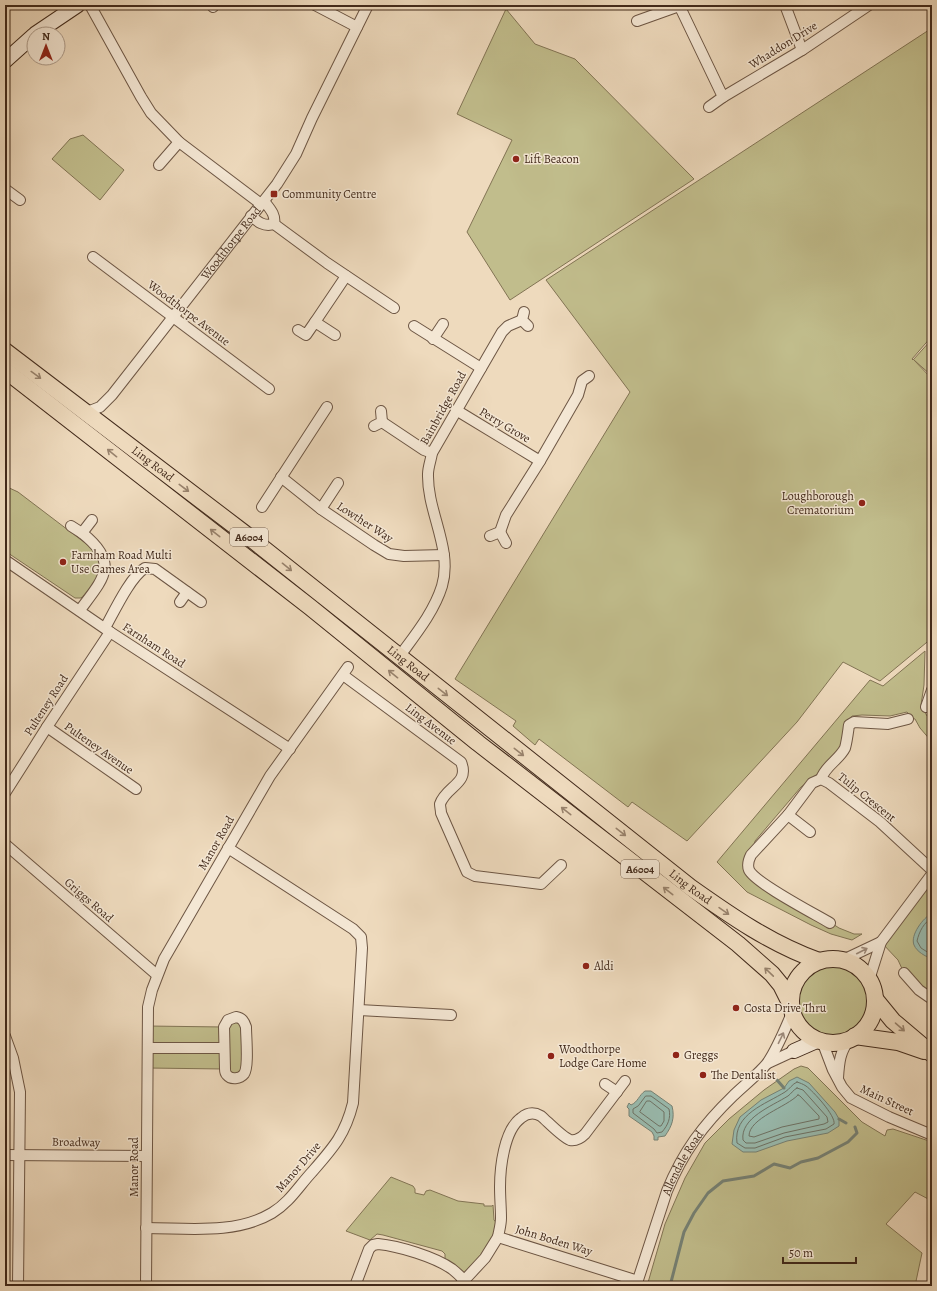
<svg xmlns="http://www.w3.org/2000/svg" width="937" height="1291" viewBox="0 0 937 1291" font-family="Alegreya,serif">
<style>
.green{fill:#c1bd8c;stroke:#827454}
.water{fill:#99bbaf;stroke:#768174}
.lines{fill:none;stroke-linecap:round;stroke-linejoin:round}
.shore{stroke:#6e7265;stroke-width:1}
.stream{stroke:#768174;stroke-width:3}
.street-casing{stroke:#6d5644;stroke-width:12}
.secondary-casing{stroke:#422a1b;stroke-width:16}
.primary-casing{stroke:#422a1b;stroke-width:18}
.street{stroke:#f4e7d4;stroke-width:10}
.secondary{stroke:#f4e7d4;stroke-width:14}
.primary{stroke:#eedabd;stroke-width:16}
.oneway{stroke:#98826c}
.oneway2{stroke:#9b8878}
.poi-dot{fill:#8f2418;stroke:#f4e7d4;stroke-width:1.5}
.labels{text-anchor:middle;stroke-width:3;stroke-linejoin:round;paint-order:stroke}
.shield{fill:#f4e7d4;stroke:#776352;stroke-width:1}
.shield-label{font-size:11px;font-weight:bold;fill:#422a1b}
.street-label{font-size:12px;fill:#422a1b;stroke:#f4e7d4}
.poi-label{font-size:12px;fill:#422a1b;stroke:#f4e7d4;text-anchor:start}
</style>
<rect width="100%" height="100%" fill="#eedabd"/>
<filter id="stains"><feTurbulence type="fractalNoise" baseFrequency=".005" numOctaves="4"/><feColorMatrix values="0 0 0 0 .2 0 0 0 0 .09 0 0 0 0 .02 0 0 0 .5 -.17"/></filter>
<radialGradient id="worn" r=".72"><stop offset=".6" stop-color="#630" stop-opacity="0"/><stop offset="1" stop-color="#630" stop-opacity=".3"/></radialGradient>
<path class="green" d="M506,9L535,44L575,59L694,179L510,300L467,232L512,140L457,114Z
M932,28V336L912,359L913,360L932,339V376L914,360L932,379V638L880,681L843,662L797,722L687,841L632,802L628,807L539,739L535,745L513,726L516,721L455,679L630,392L546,280Z
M83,135L124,170L100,200L52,159L70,139Z
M5,486L18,492L93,549C95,553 99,557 99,561C102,575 90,589 81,598H75L5,551Z
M925,651L924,685L921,705L927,716L932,721V742L920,728L915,719L912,718L907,712L890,716L862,715L852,716L849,720L845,748L821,779L816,775L801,787L755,841L749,869L839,928L854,934H862L852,940L831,934L811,925L747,892L717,862L870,680L883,686Z
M925,882L932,888V997L904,973L898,960L881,942Z
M791 1001a42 42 0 1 1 84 0a42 42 0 1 1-84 0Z
M240,1018L246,1067L238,1078L224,1069L148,1068V1026L224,1027Z
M801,1066L808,1068L862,1122L885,1136L887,1130L893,1129L932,1142V1201L915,1192L886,1224L922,1253L915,1286H647L665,1224L685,1178L705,1143L729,1119L764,1090L794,1069Z
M391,1177L413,1186L415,1189V1193L424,1195L426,1191L430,1190L458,1201L484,1204V1206H492L493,1205L494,1220L500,1227L498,1237L464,1280L445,1265V1254L442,1251L383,1235L377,1234L370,1240L346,1231Z"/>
<path class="water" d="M932,913V959C925,956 917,952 914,945C910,935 923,918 932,913Z
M797,1077L809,1083L835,1112L839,1119V1126L828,1133L787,1141L756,1152H743L732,1144L734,1130L740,1117L761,1100L784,1088L789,1081Z
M645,1091H651L672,1106C675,1118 672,1126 665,1136L658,1137V1140H654V1136L652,1132L629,1116V1109L627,1107L629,1103L631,1105C638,1102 639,1095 645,1091Z"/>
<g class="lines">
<path class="shore" d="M932,918C924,922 919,932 917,941L921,948L932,955
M797,1082C800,1083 803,1084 806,1086C813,1091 836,1116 834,1124L826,1129L785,1137L755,1148H745L737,1143C733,1114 766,1104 785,1092C790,1089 792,1084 797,1082Z
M797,1088L803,1090L827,1117L828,1122L824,1124L784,1133L755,1143H746L743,1140C740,1118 772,1106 788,1096C791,1094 793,1090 797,1088Z
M798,1095L800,1096L819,1116V1119L782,1127L754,1137L749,1136C749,1118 787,1107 798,1095Z
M646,1096H651L669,1109C671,1118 668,1125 662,1132L657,1133L654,1129L633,1113V1109L638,1106Z
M647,1101H650L664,1112V1121L661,1126H659L640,1112Z"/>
<path class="stream" d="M777,1080L784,1088
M839,1119L846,1123
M670,1286L684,1232L694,1213L708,1193L723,1181L754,1176L774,1164L790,1168L801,1162L818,1158L848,1142L857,1133L855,1127"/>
<defs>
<g id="street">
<path d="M90,5L141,97L151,113L179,142L261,204"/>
<path d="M212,5L213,7"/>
<path d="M315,5L357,27"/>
<path d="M679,5L723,97"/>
<path d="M785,5L802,50"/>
<path d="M637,21L679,6"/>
<path d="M709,107L723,97L802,50L869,5"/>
<path d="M159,165L179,142"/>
<path d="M5,189L20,200"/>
<path d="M251,216C258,222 264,227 274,224C276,214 269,208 264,201"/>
<path d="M274,224L327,263L394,308"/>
<path d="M93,257L269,389"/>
<path d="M524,312L522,320L528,326"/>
<path d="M315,322L346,276"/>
<path d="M414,326L481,368"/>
<path d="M298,330L306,335L315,322L335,335"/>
<path d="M433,339L443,324"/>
<path d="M456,410L540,461"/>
<path id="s1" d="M87,412L100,407L112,395L277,184L296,154L312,118L368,5"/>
<path d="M382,422L424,450L432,453"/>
<path d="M374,426L382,422L381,411"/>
<path d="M281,477L321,509L374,545L389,554L404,556L444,555"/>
<path d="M262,507L327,407"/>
<path d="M321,509L338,483"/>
<path d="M71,526L82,533"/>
<path d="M500,532L506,515L540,461L578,395L582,381L589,376"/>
<path d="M490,536L500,532L506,543"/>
<path d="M5,560L110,632L290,749"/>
<path d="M180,602L187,592"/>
<path d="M80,610C104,578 120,563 82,533L92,520"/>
<path d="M105,628C114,612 130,577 145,568L155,569L201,602"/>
<path d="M399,657C415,635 434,612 442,586C453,549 427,512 428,474C428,467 431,460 432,453L502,332L508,326L522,320"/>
<path d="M343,675L461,762C470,784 446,786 440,804C440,807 441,810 441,813L467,872L475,876L541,884L561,865"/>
<path d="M926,707L932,690"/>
<path d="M47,727L136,789"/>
<path d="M821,779C825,766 839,760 845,748C847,741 848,732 849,725L854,722L888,724L908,719"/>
<path d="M5,793L47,727L110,632"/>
<path d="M788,815L810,832"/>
<path d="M5,844L157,975"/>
<path d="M830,923C815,914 755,883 749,870C747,865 749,859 751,855L788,815L812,783L821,779L829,783L880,822L932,870"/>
<path d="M843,960L881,942"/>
<path d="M904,973L919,990L932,999"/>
<path d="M869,980L881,942L932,874"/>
<path d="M359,1010L451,1015"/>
<path d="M236,1017C242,1018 244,1021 246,1027C246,1037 249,1067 244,1074C240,1079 231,1080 227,1075C225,1073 225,1071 225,1069L224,1027L228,1020Z"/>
<path d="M5,1036L13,1058L20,1092L18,1286"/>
<path d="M822,1041L833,1070L842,1087L851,1098L889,1117L932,1135"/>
<path d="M148,1048H224"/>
<path d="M768,1063L794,1051"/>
<path d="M838,1078C839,1062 840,1051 850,1039"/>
<path d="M625,1081L585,1134C581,1138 576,1141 570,1140C562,1137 548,1122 541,1116C534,1112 527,1113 521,1118C504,1130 500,1168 500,1187C500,1198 501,1208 501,1218C501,1225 499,1231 498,1237L638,1281"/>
<path d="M605,1084L617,1092"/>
<path d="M5,1155L146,1156"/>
<path d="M146,1228C187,1228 235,1235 272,1213C289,1203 299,1186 312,1172C333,1148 345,1135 353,1103L362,948L361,937L353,929L228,848"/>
<path d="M146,1286L148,1007L152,990L164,959L270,776L348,667"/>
<path d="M355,1286L369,1249L373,1245L378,1244C399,1246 435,1257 452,1269C456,1272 460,1276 464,1280"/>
<path d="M459,1286L485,1258L498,1237"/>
<path id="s2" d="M636,1286L667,1191C683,1152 703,1125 733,1096C742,1087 761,1072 768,1062C778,1047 785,1029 792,1013"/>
</g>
<path id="secondary" d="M35,34L78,5
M5,61L34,35
M794,1051L819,1040"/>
<g id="primary">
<path id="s3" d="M5,351L244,533L690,887C731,916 771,944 819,961"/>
<path d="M5,370L310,607L478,743L738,944L772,974L781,985L791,1005"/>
<circle cx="833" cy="1001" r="42"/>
<path d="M875,999L893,1021L932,1054"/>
<path d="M855,1036L898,1042L924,1051"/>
</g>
</defs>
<use href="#street" class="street-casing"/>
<use href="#secondary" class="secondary-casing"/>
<use href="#primary" class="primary-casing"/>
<use href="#street" class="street"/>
<use href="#secondary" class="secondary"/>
<use href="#primary" class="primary"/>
</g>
<defs><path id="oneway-shaft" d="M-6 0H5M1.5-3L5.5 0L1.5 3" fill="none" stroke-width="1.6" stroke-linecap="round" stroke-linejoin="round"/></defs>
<g class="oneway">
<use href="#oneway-shaft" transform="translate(36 375) rotate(36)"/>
<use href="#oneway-shaft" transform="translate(112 453) rotate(-141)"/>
<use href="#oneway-shaft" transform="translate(184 488) rotate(37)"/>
<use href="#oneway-shaft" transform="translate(215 533) rotate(-142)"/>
<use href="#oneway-shaft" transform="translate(287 567) rotate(39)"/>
<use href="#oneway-shaft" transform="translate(393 674) rotate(-141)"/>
<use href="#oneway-shaft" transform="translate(443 692) rotate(38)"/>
<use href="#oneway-shaft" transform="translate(519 752) rotate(38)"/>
<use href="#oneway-shaft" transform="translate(566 811) rotate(-142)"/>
<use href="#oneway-shaft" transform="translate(621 832) rotate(38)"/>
<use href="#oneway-shaft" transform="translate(668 891) rotate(-142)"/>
<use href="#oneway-shaft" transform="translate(724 911) rotate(35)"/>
<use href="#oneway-shaft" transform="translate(769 972) rotate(-136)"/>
<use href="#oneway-shaft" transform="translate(900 1027) rotate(41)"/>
</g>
<g class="oneway2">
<use href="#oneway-shaft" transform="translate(862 951) rotate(-27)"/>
<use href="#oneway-shaft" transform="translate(781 1038) rotate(-64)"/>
</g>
<g class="poi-dot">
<circle cx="516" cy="159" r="4"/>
<rect x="270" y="190" width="8" height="8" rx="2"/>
<circle cx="862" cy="503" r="4"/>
<circle cx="63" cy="562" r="4"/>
<circle cx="586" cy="966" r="4"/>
<circle cx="736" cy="1008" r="4"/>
<circle cx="676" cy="1055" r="4"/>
<circle cx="551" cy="1056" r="4"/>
<circle cx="703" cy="1075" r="4"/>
</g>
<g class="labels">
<g class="shield">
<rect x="230" y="528" width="38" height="18" rx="3"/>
<rect x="621" y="860" width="38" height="18" rx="3"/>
</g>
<g class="shield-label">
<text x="249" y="541">A6004</text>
<text x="640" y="873">A6004</text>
</g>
<g class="street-label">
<text transform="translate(783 45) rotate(-32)" y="4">Whaddon Drive</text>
<text dy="4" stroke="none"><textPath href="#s1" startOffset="224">Woodthorpe Road</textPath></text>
<text transform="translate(189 313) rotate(37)" y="4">Woodthorpe Avenue</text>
<text transform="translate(443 408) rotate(-61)" y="4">Bainbridge Road</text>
<text transform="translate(505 425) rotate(31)" y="4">Perry Grove</text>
<text dy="4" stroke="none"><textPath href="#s3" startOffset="186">Ling Road</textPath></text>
<text transform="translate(365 522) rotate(33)" y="4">Lowther Way</text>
<text transform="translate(154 645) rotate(33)" y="4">Farnham Road</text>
<text dy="4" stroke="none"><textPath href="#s3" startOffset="510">Ling Road</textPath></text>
<text transform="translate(46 705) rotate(-57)" y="4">Pulteney Road</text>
<text transform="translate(431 724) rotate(37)" y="4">Ling Avenue</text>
<text transform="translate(99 748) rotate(35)" y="4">Pulteney Avenue</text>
<text transform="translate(867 797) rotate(39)" y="4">Tulip Crescent</text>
<text transform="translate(216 843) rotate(-60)" y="4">Manor Road</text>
<text dy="4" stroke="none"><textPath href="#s3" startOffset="870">Ling Road</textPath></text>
<text transform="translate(89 900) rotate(41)" y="4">Griggs Road</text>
<text transform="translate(887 1100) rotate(25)" y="4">Main Street</text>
<text transform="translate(76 1142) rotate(1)" y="4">Broadway</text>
<text dy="4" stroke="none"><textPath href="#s2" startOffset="132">Allendale Road</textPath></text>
<text transform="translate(134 1167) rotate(-90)" y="4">Manor Road</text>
<text transform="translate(298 1167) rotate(-49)" y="4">Manor Drive</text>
<text transform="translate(554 1240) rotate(17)" y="4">John Boden Way</text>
</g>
<g class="poi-label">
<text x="524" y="163">Lift Beacon</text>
<text x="282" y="198">Community Centre</text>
<text x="854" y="500" text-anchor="end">Loughborough<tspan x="854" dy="14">Crematorium</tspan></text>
<text x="71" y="559">Farnham Road Multi<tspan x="71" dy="14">Use Games Area</tspan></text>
<text x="594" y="970">Aldi</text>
<text x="744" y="1012">Costa Drive Thru</text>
<text x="559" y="1053">Woodthorpe<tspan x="559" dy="14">Lodge Care Home</tspan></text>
<text x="684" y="1059">Greggs</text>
<text x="711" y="1079">The Dentalist</text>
</g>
</g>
<rect width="937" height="1291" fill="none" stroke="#eedabd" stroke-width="20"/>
<rect x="6" y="6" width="925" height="1279" fill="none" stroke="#422a1b" stroke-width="2"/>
<rect x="10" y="10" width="917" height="1271" fill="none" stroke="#422a1b"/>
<g transform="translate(46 46)"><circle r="19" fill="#f4e7d4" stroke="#ad9b8a"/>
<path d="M0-3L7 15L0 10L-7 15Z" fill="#8f2418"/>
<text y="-6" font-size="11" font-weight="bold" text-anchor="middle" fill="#422a1b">N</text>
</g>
<path d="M783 1257v6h73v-6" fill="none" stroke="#422a1b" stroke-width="2"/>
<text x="789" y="1257" font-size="12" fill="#422a1b" stroke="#f4e7d4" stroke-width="3" paint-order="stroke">50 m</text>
<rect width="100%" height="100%" filter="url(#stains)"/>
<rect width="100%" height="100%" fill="url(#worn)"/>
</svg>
